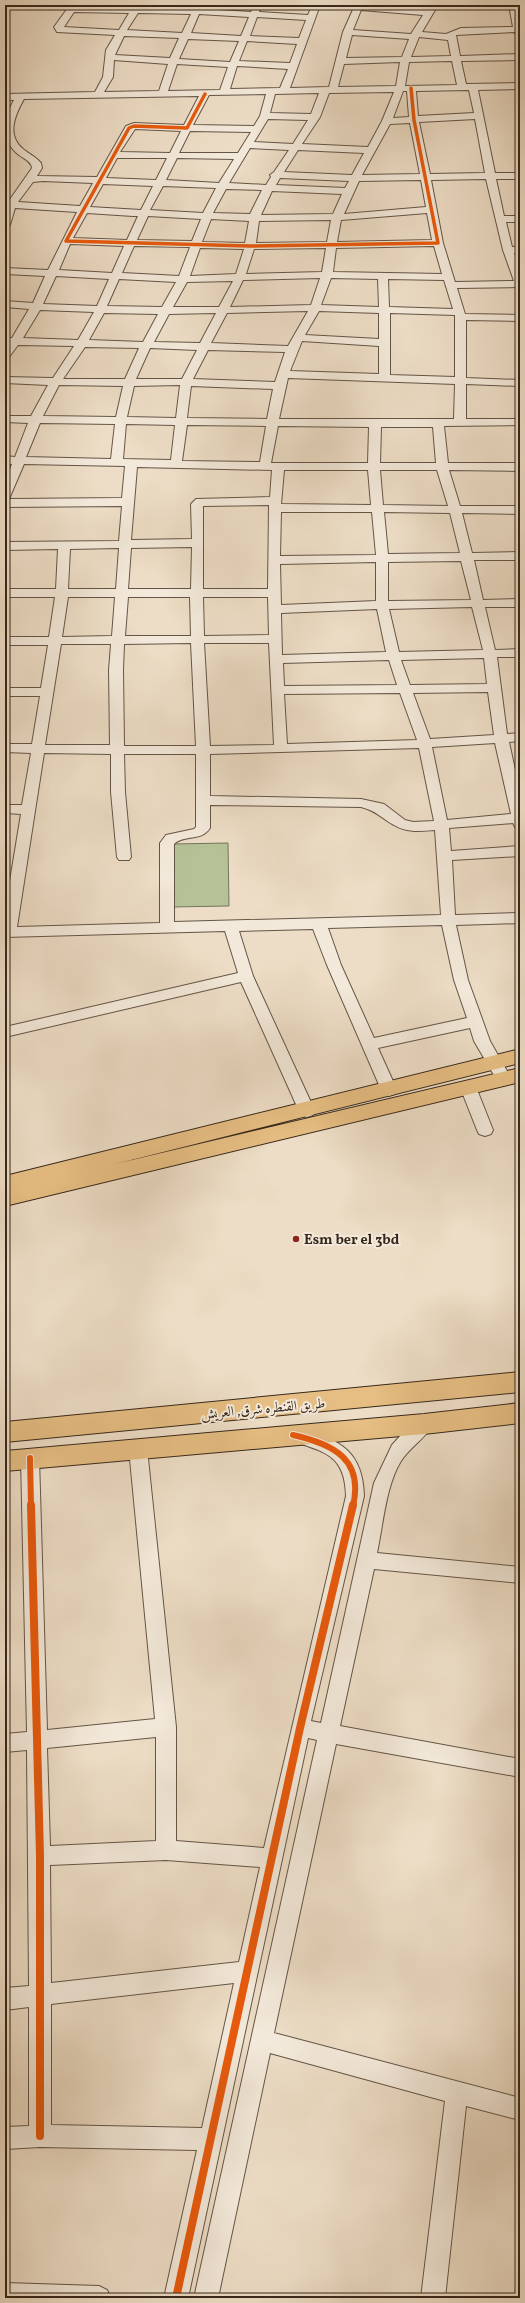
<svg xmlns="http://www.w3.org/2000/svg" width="525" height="2303" viewBox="0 0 525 2303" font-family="Vollkorn,Amiri,serif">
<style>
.green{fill:#b5c297;stroke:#767559}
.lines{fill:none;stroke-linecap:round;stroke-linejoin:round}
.minor-casing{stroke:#645546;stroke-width:2}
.major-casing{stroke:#37281b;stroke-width:2}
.highway-casing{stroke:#37281b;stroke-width:2}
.minor{fill:#f3e9da;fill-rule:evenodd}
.major{fill:#e6be83;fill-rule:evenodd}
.highway{fill:#e6be83;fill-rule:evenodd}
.cycleway-far2-casing{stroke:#f3e9da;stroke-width:5}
.cycleway-far1-casing{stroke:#f3e9da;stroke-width:8}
.cycleway-casing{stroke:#f3e9da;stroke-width:10}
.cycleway-far2{stroke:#e8590c;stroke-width:3.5}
.cycleway-far1{stroke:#e8590c;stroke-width:6}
.cycleway{stroke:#e8590c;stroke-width:8}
.poi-dot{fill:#8f2418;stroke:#f3e9da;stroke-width:1.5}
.labels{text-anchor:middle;stroke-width:4;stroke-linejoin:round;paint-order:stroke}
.poi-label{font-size:14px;font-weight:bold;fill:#37281b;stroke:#f3e9da;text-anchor:start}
.street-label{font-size:14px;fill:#37281b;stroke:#f3e9da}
</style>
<rect width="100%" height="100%" fill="#edddc6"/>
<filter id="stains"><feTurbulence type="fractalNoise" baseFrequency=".005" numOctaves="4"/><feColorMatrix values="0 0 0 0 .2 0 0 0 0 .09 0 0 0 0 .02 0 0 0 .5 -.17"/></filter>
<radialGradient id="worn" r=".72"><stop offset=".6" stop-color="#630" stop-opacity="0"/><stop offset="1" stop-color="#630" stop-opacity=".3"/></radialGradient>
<path class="green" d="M228,843L229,906L171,907L172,844Z"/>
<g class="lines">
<defs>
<path id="minor" d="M70,5L132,7L134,5H142L141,7L193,8L195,5H203L202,9L251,12L254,5H262L259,12L308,15L312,5H320L290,88L329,87L343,32L355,5L426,10L430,5H438L422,32L446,34L461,28L513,27L509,5H517L520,16V39L517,38L515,32L456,35L460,56L520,54V60L461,61L466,84L520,83V89L478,90L495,173H520V179H496L504,216H520V222H506L512,247H520V253H514L520,269V287L457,288L465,314L520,315V321L466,320V378L520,380V386L466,384V419H520V425L444,426L448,463H520V471L449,470L460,506H520V514L462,513L472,553L520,552V560H474L483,600L520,599V607H485L495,650L520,649V657H497L507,734L520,733V741L509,742L520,793V829L515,827L513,823L449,828L451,851L520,846V856L452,860L455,915L520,913V923L456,925L468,980L490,1041L511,1078L508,1082L503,1084L498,1082L474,1041L470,1028L378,1048L397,1090L395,1094L389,1096L383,1094L327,965L313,929L239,931L253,976L315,1111L313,1115L307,1117L301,1115L299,1111L241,982L5,1037V1027L238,973L225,931L5,937V911L21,814L5,813V805H22L31,753L5,752V744H32L40,696H5V688H41L48,645H5V637H49L55,597H5V589H56L58,549L5,550V542L119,541L122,506L5,507V482L12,464H5V456L15,457L28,423L5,422V416H31L48,385L5,383V377L53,378L74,346L18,345L9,357L5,358V348L7,344H5V338H12L29,309L5,307V301L33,303L45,276L5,274V268L48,270L77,212L15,208L10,225L5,228L6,205L32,168C31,161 24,159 19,155C0,141 4,118 14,100H5V94L95,92L103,77L106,50L115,35L57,32L54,27ZM361,10L423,15L411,34L353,30ZM74,12L129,13L119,30L64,27ZM138,13L191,14L182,33L127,30ZM199,14L249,17L241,36L191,33ZM257,17L306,20L299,38L250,36ZM352,35L409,39L402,57L346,58ZM124,36L179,38L170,58L115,55ZM419,37L448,40L451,56L411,57ZM188,39L239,41L230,62L179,59ZM247,41L297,44L290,63L239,61ZM114,60L168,64L159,91L104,92L113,77ZM452,61L457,85L405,86L409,62ZM400,62L396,86L338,87L344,64ZM177,64L228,67L220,90L168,91ZM237,66L288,69L280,88L230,89ZM469,90L474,113L418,116L416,91ZM403,91H407L409,117L393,118ZM394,92L382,121L368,147L302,144L320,117L329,93ZM319,93L311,114L270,113L275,94ZM266,94L260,116L254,126L193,125L209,95ZM199,96L184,125L134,123L126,126L97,177L37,176L42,168L41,163C36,157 29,154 23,149C6,135 15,115 24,99ZM268,119L308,120L293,144L254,142ZM475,119L485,173L430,174L419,122ZM410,123L420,174L362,175L390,124ZM135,129L181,131L170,153L120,152ZM190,131L251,132L238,153H179ZM250,148L289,150L274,172L270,175L271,177L266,185L229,183ZM298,150L364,153L352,175L284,172ZM117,158H167L156,180L106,178ZM177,158L234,159L219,183L166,180ZM280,178L349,181L345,188L276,185ZM486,179L503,250L514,281L455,282L443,243L431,180ZM421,180L426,207L344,214L359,181ZM43,181L93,183L80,206L18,202L33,182ZM103,184L153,186L141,210L90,207ZM163,186L216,188L203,213L150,210ZM226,189L262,190L250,214L213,213ZM272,191L342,194L333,214L261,215ZM87,213L133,216H138L127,240L73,238ZM427,213L432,240L337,242L341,220ZM148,216L201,219L192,241L137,240ZM211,219L249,221L245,243L202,242ZM331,220L327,242L256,243L259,221ZM70,244L124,246L112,273L59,270ZM134,246L190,247L179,276L122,273ZM434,246L442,274L333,272L336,248ZM200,248L244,249L236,274L190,276ZM326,248L322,272L246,274L254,249ZM56,276L109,279L97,306L43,304ZM320,278L311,305L230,307L243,280ZM331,278L378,279L379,307L321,305ZM119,279L176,282L162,307L107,306ZM388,279L444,280L453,309L389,307ZM233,281L219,307H173L187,282ZM40,310L94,312L78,340L23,338ZM308,311L288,346L211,343L227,313ZM319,311L379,313V339L305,335ZM104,313L158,314L143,342L89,340ZM216,313L200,343L154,342L169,314ZM390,313L455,315V377L390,375ZM302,341L379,346V374L290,371ZM85,347L139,348L125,379H63ZM150,348L197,350L182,379H136ZM208,350L285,352L275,382L193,379ZM288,378L455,384L454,419H279ZM59,385L123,386L116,417L43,416ZM180,385L176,418L127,417L134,386ZM191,386L273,389L267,419L187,418ZM40,423L115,424L111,459L26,457ZM126,424L175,425L171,460L123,459ZM187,425L266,426L260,462L182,461ZM278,426L369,427L368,463H271ZM381,427H433L436,463H380ZM24,464L125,466L122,498L9,499ZM137,467L272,470L270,497L196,499L191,504L192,539L131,540ZM284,470H368L371,505L281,504ZM380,470H437L448,506L383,505ZM269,505L268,589H203V506ZM281,512H372L376,555L280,556ZM384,512L450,513L460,553L388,554ZM192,547L191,589H128L131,548ZM119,548L116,589H68L70,549ZM461,561L471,600L388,601V562ZM376,562V601L281,605L280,564ZM68,597H115L112,636L62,637ZM128,597H190L191,636H125ZM203,597H268L269,635L204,636ZM472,607L483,650L399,652L389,609ZM377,609L386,652L282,655L281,613ZM191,643L196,746H124L123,670L124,644ZM204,643H269L274,745L210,746ZM61,644H111L109,670L110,745H45ZM484,658L487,684L410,685L401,660ZM389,660L397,685L284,686L283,663ZM488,692L494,735L430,739L413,693ZM400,693L417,740L287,744L284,694ZM495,743L511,814L447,820L432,747ZM419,748L434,821L413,822L405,820L384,804L361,799L210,796V754ZM44,753L111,754V792L117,857L119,860H129L131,857L125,792L124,754H196V827L194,829L166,835L160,843V923L17,927ZM210,805L361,807C377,811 381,818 394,825C407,833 421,831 435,830L441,915L174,922V844C185,834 201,842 210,828ZM442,925L454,980L467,1018L374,1038L341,965L328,928Z
M468,1081L474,1083L476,1087L493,1130L491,1134L485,1136L479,1134L477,1130L460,1087L462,1083Z
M424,1417L430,1419L433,1424C426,1438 410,1447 401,1461C386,1485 383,1525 377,1553L520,1567V1583L374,1569L340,1726L520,1759V1777L336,1744L274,2033L520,2098V2120L466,2106L445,2298H421L445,2101L270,2053L218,2298H194L317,1740L308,1738L188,2298H164L197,2150L40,2147L5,2149V2127L29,2126V2007L5,2010V1988L29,1986L27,1750L5,1752V1734L27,1732L21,1458L24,1453L30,1451L36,1453L39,1458L47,1730L155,1719L129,1449L132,1444L138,1442L144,1444L147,1449L176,1727V1841L264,1848L346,1496C345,1457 328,1453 296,1442L293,1437L296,1432L302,1430C341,1439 363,1453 364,1496L311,1721L321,1723L374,1483L392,1445L410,1425ZM156,1737V1841L50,1846L47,1748ZM166,1860L260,1867L239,1962L51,1983L50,1865ZM234,1983L202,2128L51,2125V2004Z
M5,2283L99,2286L107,2290L111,2298H5Z"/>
<path id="major" d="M520,1049V1063L111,1165L520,1068V1082L5,1206V1176Z"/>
<path id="highway" d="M520,1372V1392L5,1442V1422Z
M520,1403V1423L424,1434L5,1471V1451L424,1414Z"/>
</defs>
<use href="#minor" class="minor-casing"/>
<use href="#major" class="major-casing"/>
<use href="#highway" class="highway-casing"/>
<use href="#minor" class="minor"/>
<use href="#major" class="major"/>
<use href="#highway" class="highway"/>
<defs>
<path id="cycleway-far2" d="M205,94L187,128L134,126L129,128L66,241L250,246L438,243L414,120L411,88"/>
<path id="cycleway-far1" d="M293,1435C333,1444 364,1459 353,1506
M30,1458L31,1506"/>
<path id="cycleway" d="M31,1505L40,1856V2136
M176,2298L300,1728L353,1505"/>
</defs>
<use href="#cycleway-far2" class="cycleway-far2-casing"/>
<use href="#cycleway-far1" class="cycleway-far1-casing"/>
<use href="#cycleway" class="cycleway-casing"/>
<use href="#cycleway-far2" class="cycleway-far2"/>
<use href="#cycleway-far1" class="cycleway-far1"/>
<use href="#cycleway" class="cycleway"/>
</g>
<circle class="poi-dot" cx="296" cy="1239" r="4"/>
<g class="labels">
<g class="poi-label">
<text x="304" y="1244">Esm ber el 3bd</text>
</g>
<g class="street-label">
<text transform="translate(263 1408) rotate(-5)" y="5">طريق القنطره شرق, العريش</text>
</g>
</g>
<rect width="525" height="2303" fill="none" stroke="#edddc6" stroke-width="20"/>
<rect x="6" y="6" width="513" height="2291" fill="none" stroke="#37281b" stroke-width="2"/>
<rect x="10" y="10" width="505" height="2283" fill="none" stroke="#37281b"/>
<rect width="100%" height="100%" filter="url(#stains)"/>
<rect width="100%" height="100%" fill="url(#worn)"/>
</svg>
